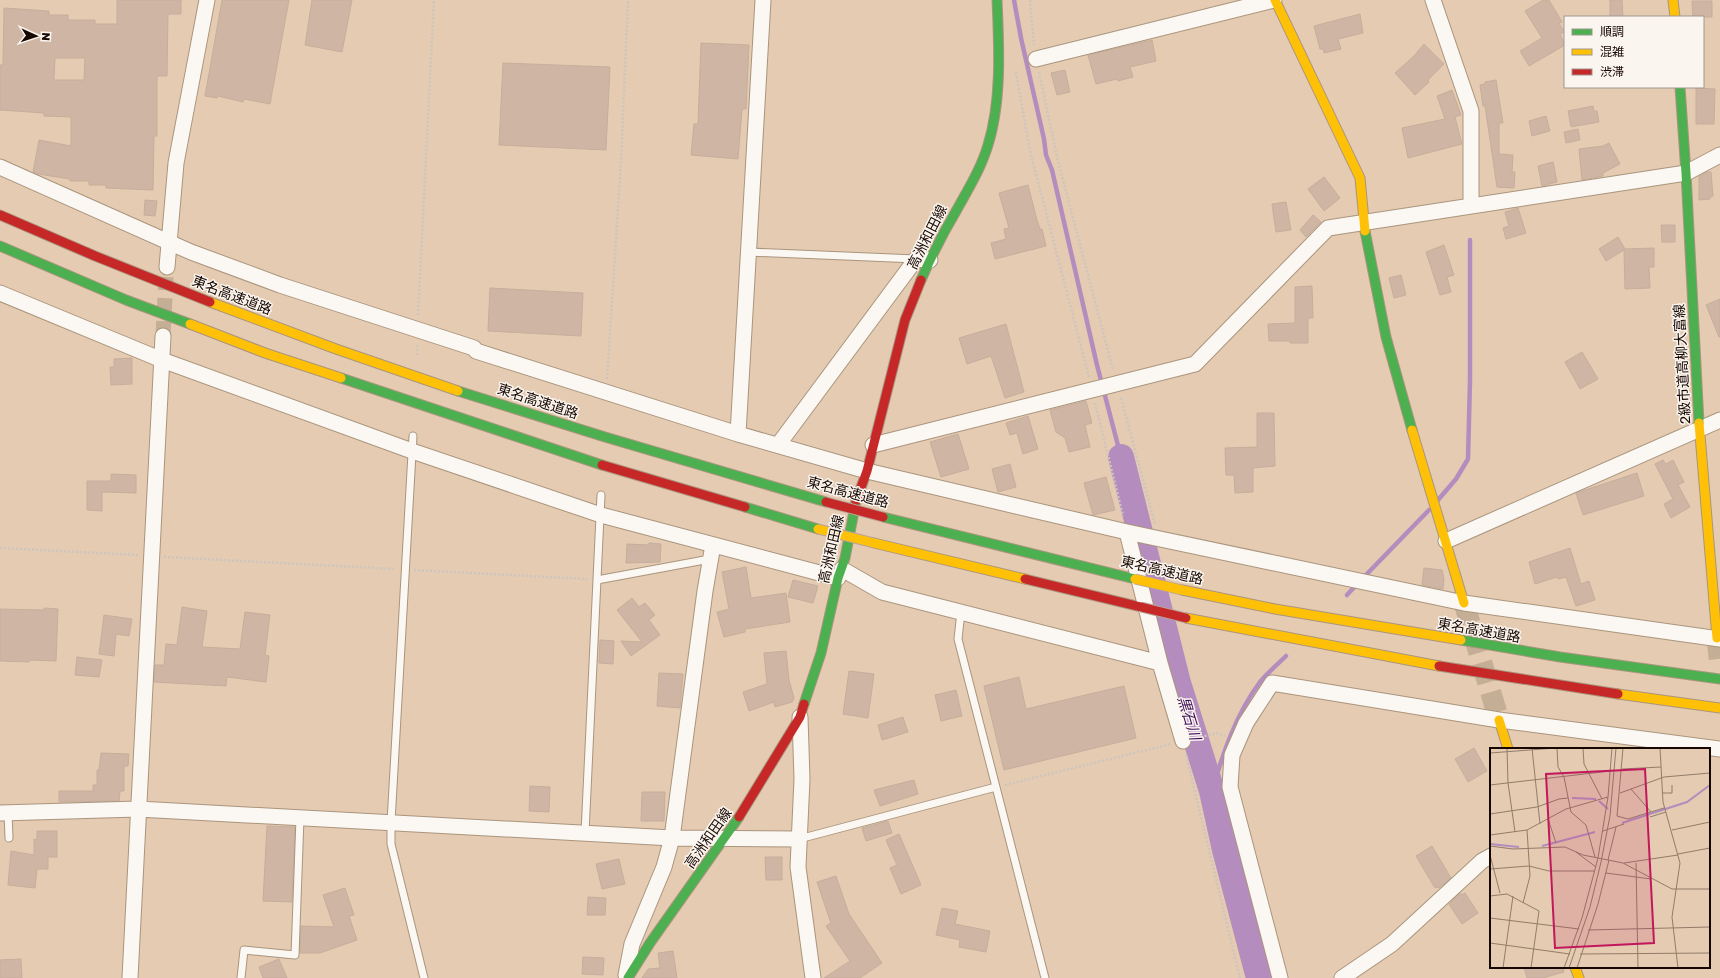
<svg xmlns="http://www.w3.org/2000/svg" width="1720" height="978" viewBox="0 0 1720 978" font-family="'Golos Text','Noto Sans JP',sans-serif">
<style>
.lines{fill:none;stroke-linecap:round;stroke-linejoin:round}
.stream{stroke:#b48dbe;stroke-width:4.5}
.river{stroke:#b48dbe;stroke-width:26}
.building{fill:#cfb6a4;stroke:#c7ae9c;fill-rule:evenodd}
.street-tunnel{stroke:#c5ae96;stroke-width:15;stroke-dasharray:15 8;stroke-linecap:butt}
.secondary-tunnel{stroke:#c5ae96;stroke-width:21;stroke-dasharray:21 10;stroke-linecap:butt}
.lane-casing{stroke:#aa957d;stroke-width:9}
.street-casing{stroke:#aa957d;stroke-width:17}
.fast-casing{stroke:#aa957d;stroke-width:11}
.slow-casing{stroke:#aa957d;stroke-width:11}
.jam-casing{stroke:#aa957d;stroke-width:11}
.path{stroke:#cdc5be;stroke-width:2.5;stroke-dasharray:2 2;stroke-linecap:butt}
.lane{stroke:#fbf7f3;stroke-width:7}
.street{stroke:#fbf7f3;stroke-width:15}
.fast{stroke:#4caf50;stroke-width:9}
.slow{stroke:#ffc107;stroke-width:9}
.jam{stroke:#c62828;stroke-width:9}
.slow-bridge-casing{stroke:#baa399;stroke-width:11;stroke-linecap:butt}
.jam-bridge-casing{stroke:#baa399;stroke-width:11;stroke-linecap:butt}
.slow-bridge{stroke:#ffc107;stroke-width:9}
.jam-bridge{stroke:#c62828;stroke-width:9}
.labels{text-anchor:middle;stroke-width:3;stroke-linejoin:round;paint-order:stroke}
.street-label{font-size:14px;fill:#160700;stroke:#fbf5ef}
.water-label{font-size:15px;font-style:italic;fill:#3c0e59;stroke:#fbf5ef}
.inset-river{fill:none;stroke:#b48dbe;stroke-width:2}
.inset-road{fill:none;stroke:#927d6a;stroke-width:1}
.view{fill:#c2185b;fill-opacity:0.15;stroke:#c2185b;stroke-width:2}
.inset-edge{fill:none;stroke:#160700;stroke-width:2}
</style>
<rect width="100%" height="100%" fill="#e4cbb1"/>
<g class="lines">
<path class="stream" d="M1014,0L1021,38L1044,139L1046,155L1052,170L1097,365L1121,457
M1438,500L1456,479L1468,459L1470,380V240
M1363,578L1429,510
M1347,595L1358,583
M1212,791C1223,753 1236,714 1260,682C1268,672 1278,664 1286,656"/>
<path class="river" d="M1121,457L1178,683L1212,791L1225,850L1259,978"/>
</g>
<path class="building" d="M117,0H181V14H168L167,76H157V136H154L153,190L106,188V185H89V181H70V179L38,174L33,172L39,140L71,146V117L44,116V113L0,110V65H3L4,8L49,11V15H68V20H95V24H117ZM55,58H85L84,80H54Z
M222,0H289L270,104L244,99L243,102L218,96L217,98L205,96Z
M312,0H352L342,52L305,45Z
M1543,0H1549L1562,22L1559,23L1564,32L1560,34L1565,45L1529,66L1520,51L1542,38L1525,11Z
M1610,0H1622L1623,17H1610Z
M1692,1H1712V17H1693Z
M1360,14L1363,33L1338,39L1341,49L1324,53L1323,49H1320L1314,26Z
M1152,40L1156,61L1130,67L1133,77L1118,81L1117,79L1096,84L1088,55Z
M701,43L749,45L746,109H742L738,159L691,155L694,124H698Z
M1424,44L1444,64L1428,80L1429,82L1415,95L1395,73L1414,56Z
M503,63L610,67L606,150L499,145Z
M1065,70L1070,92L1057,95L1051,73Z
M1496,80L1503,123H1499V154L1513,155L1512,172H1515L1514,188L1497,187L1485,106H1483L1480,85L1485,84V82Z
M1696,88L1715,89L1714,124H1696Z
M1452,90L1461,115L1455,117L1462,144L1408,158L1402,128L1445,119L1437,96Z
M1593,106L1594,111H1597L1599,122L1571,127L1568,111Z
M1546,116L1550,131L1532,136L1529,121Z
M1578,129L1580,140L1566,143L1564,132Z
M1609,143L1620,164L1603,173V176L1582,180L1579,149L1603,146Z
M1553,162L1557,182L1542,186L1538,166Z
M1707,172H1711L1713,196L1710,197V199L1699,200V176Z
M1324,177L1340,198L1324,211L1308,189Z
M1028,185L1037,220L1040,229H1042L1046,246L995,259L991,243L1006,239L1004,229L1009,228L999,193Z
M145,200L157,201L155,216L144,215Z
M1286,202L1291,230L1276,232L1272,204Z
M1518,208L1526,233L1506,239L1503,228L1509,226L1505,212Z
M1313,215L1321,222L1306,237L1300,230Z
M1661,225H1675V242H1662Z
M1618,237L1625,249L1654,248V267H1649L1650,288L1625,289L1624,250L1606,261L1599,249Z
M1444,245L1454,275L1447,277L1451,292L1440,295L1426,252Z
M1401,275L1406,295L1394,298L1389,278Z
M1312,286L1313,318H1308V343H1290V341H1269L1268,324L1295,323V287Z
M490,288L583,293L581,336L488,331Z
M1720,299V337H1719L1706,305Z
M1006,324L1024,392L1005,398L991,356L967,364L959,338Z
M1582,352L1598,379L1580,389L1565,362Z
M132,358V384L111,385L110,367H114V359Z
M1086,401L1092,423L1085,425L1090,447L1069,452L1065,438L1056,432L1050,410Z
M1257,413H1274L1275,466L1253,468V492L1235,493L1234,475H1226L1225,448L1257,447Z
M1028,416L1038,449L1023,454L1017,433L1010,435L1006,423Z
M958,434L969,469L941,477L930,442Z
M1663,460L1666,464L1673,460L1684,482L1678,485L1690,507L1671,518L1664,504L1673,499L1655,464Z
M1010,464L1016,487L998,492L992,469Z
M1637,473L1644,496L1583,515L1576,493Z
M111,474L136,475V493L102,492V511L87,510V481H111Z
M1106,477L1115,510L1093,515L1084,483Z
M649,543L661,544L660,562L626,563L627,544L648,545Z
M1570,548L1581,584L1589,581L1595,600L1576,606L1566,577L1558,579L1557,577L1535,584L1529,562Z
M746,567L751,598L786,593L790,622L745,629V632L724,637L717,612L729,609L722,572Z
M1424,568L1442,570L1444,579L1443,589L1422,585Z
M793,580L818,586L813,603L788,597Z
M632,598L639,607L645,603L655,615L649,620L660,635L631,656L621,641L642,642L617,610Z
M182,607L207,611L202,647L240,649L245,612L270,615L265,655L269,656L266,682L227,677L226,686L154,682L155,665H164L166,644L177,645Z
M44,608L58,609L56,661L30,660L29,662L0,661V609L44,610Z
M104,615L132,619L129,636L116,634L114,656L99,654Z
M600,640L614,641L613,664L599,663Z
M786,651L789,680L794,698L792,702L775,707L774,702L749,711L743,692L767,684L764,653Z
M77,657L102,660L99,677L75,675Z
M849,671L874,674L868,718L843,714Z
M659,673L683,674L680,708L657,706Z
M1019,677L1026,709L1124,686L1136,738L1004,770L984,686Z
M956,690L962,716L941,721L935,695Z
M903,717L908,732L882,740L878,725Z
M1474,748L1487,771L1468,782L1455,759Z
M101,753L129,754L128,766H124V791H120L119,801L59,802V791H93V785H97V770H99Z
M914,780L918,794L880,806L874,790Z
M530,786L550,787L549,812L529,811Z
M642,792H665L664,821H641Z
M888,821L892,833L866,841L862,828Z
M267,826L295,827L292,902L263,901Z
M37,831H57V857H48V869H37L35,888L8,885L11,851L34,855V839L37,840Z
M899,834L921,885L901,894L890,868L897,865L886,840Z
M1432,846L1451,878L1439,888L1438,887L1435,888L1416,856Z
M765,857H782V880H766Z
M619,859L625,884L602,889L596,864Z
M836,876L849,914L882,963L860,978H824L850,961L826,926L831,923L817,882Z
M345,888L354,915L349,916L357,940L320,953H300L301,926L334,927L323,895Z
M1460,893L1461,895L1465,893L1478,913L1462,924L1449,904Z
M588,897L606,898L605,915H587Z
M942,908L958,911L955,924L990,931L986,952L959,947L960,940L936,935Z
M673,951L677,978H642L648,969L660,968L658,953Z
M583,957L604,958L603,975L582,974Z
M21,959L22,978H0V960Z
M279,959L287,978H263L259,967Z
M1524,967H1563L1564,972L1543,978H1527Z"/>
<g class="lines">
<path class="street-tunnel" d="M163,336L166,277"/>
<path class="secondary-tunnel" d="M1464,603L1499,720
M1717,638L1720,666"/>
<defs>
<path id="lane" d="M749,252L916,259
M413,436L391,822V844L424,978
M597,580L710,559
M961,612L958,639L996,787
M8,813L9,838
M585,833L601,495
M799,839L996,787L1045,978
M241,978L244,950L295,955L300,818"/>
<path id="street" d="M1433,0L1471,111V205
M1036,59L1274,0
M0,167L191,252L280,285L474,348L476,351L738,434L867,471L1127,532L1464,603L1720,639
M167,267L176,163L207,0
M0,293L162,360L412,451L601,515L838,578
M738,434L763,0
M778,445L916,259L930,260
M873,445L1195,364L1328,228L1686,173L1720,155
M1127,532L1160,663L1183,741
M1446,541L1720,420
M842,569L882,592L1160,663
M800,717L802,779L798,867L813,978
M0,813L138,809L672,838L799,839
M626,975L632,944L664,867L672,838L705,591L713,545
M130,978L163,336
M1280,978L1230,787L1232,755L1246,723L1272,683L1499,720L1720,749
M1342,978L1392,944L1482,861L1491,856"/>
<path id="fast" d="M1680,87L1686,173L1699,423
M1365,231L1386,337L1412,430
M0,246L126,300L190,324
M921,280C931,257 942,235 955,213C967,191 981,169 988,145C1002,100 999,46 997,0
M341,378L602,465
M458,391L605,437L826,502
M745,507L818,529
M883,517L1135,579
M1461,640L1560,657L1720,679
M804,704L821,653L838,578L845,558L856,501
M628,978L650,943L739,817"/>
<path id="slow" d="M1275,0L1360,178L1365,231
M1673,0L1675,17
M210,302L336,349L458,391
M190,324L265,353L341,378
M1699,423L1717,638
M1412,430L1464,603
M874,543L1025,579
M1182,590L1275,609L1461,640
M1186,618L1439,666
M1618,694L1720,708
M1499,720L1508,749
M1575,967L1579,978"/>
<path id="jam" d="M0,215L95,256L210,302
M602,465L745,507
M856,501L867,471L905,320L921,280
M1025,579L1141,607
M1439,666L1618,694
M739,817L800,717L804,704"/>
</defs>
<use href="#lane" class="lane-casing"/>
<use href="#street" class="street-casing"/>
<use href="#fast" class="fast-casing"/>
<use href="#slow" class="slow-casing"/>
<use href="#jam" class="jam-casing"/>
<path class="path" d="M1030,0L1034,45
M1016,72L1030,151L1089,377
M1039,72L1057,157L1113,370
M418,315L434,0
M417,355V344
M607,379L621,162L628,0
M1121,398L1155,524
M1095,403L1123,516
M0,548L138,555
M164,557L395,569
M414,570L587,579
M1197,738L1216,733L1225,736
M1186,755L1240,978
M1005,785L1171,744"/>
<use href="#lane" class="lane"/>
<use href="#street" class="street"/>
<use href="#fast" class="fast"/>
<use href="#slow" class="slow"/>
<use href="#jam" class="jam"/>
<defs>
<path id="slow-bridge" d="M818,529L874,543
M1135,579L1182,590"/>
<path id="jam-bridge" d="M826,502L883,517
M1141,607L1186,618"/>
</defs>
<use href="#slow-bridge" class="slow-bridge-casing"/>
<use href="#jam-bridge" class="jam-bridge-casing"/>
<use href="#slow-bridge" class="slow-bridge"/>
<use href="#jam-bridge" class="jam-bridge"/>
</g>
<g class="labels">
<g class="street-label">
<text transform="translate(927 237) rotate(-63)" y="5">高洲和田線</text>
<text transform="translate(232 295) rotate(21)" y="5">東名高速道路</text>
<text transform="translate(1682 364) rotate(-93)" y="5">2級市道高柳大富線</text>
<text transform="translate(538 401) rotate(18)" y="5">東名高速道路</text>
<text transform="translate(848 492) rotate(15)" y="5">東名高速道路</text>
<text transform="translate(831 549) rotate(-77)" y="5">高洲和田線</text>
<text transform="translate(1162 570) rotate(13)" y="5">東名高速道路</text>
<text transform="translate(1479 630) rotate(10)" y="5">東名高速道路</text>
<text transform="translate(708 838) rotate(-55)" y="5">高洲和田線</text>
</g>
<g class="water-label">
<text transform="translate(1189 718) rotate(73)" y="5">黒石川</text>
</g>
</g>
<g transform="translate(1490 748)">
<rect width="220" height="220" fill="#e4cbb1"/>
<path class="inset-river" d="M82,50L106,51M109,53L118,61M132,75L197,54L220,37M0,96L29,99M52,98L105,84"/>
<path class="inset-road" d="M17,0L18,35L25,84M42,0L50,76M67,0L68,19L74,29L81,64L96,77L105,109M93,0L94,16L112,51M133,0L127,68L138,71L174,60M170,0L173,54L190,115L182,169L188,220M0,5L66,0M132,21L171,19M0,37L120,23M141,41L161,64M130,45L174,29L220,25M172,45H182V37M0,66L47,59L69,51L78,50M160,69L176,64M58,71L66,95M182,82L220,74M113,83L134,76M0,87L37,82L76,61L118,49M0,98L23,101L75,99L93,107L133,115L182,141H220M86,104L106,119M188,106L220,100M0,107L10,145M118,112L126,79M134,115L188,107M146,115L148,220M0,121L39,118L59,123H105M116,125L161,131M0,148L17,146L49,163L41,220M33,155L40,128L37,82M0,170L89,181M98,182L220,179M0,195L80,206M90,206L220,205M13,220L23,148M74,220L92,170L108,110L118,49L122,0M79,220L100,159L111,114L120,68L126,0M87,220L108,156L119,112"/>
<path class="view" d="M155,21L164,195L65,200L56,26Z"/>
<rect width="220" height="220" class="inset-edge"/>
</g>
<rect x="1564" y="16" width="140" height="72" fill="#fbf5ef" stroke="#9f968f"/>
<rect x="1572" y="29" width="20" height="6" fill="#4caf50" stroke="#9f968f"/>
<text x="1600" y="36" font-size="12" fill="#160700">順調</text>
<rect x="1572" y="49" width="20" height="6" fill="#ffc107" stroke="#9f968f"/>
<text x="1600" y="56" font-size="12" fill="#160700">混雑</text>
<rect x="1572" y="69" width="20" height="6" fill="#c62828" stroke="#9f968f"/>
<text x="1600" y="76" font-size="12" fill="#160700">渋滞</text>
<g transform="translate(36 36) rotate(93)" stroke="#fbf5ef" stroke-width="3" paint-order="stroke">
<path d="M0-3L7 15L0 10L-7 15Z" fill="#160700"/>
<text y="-6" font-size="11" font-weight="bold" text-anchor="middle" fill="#160700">N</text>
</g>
</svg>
